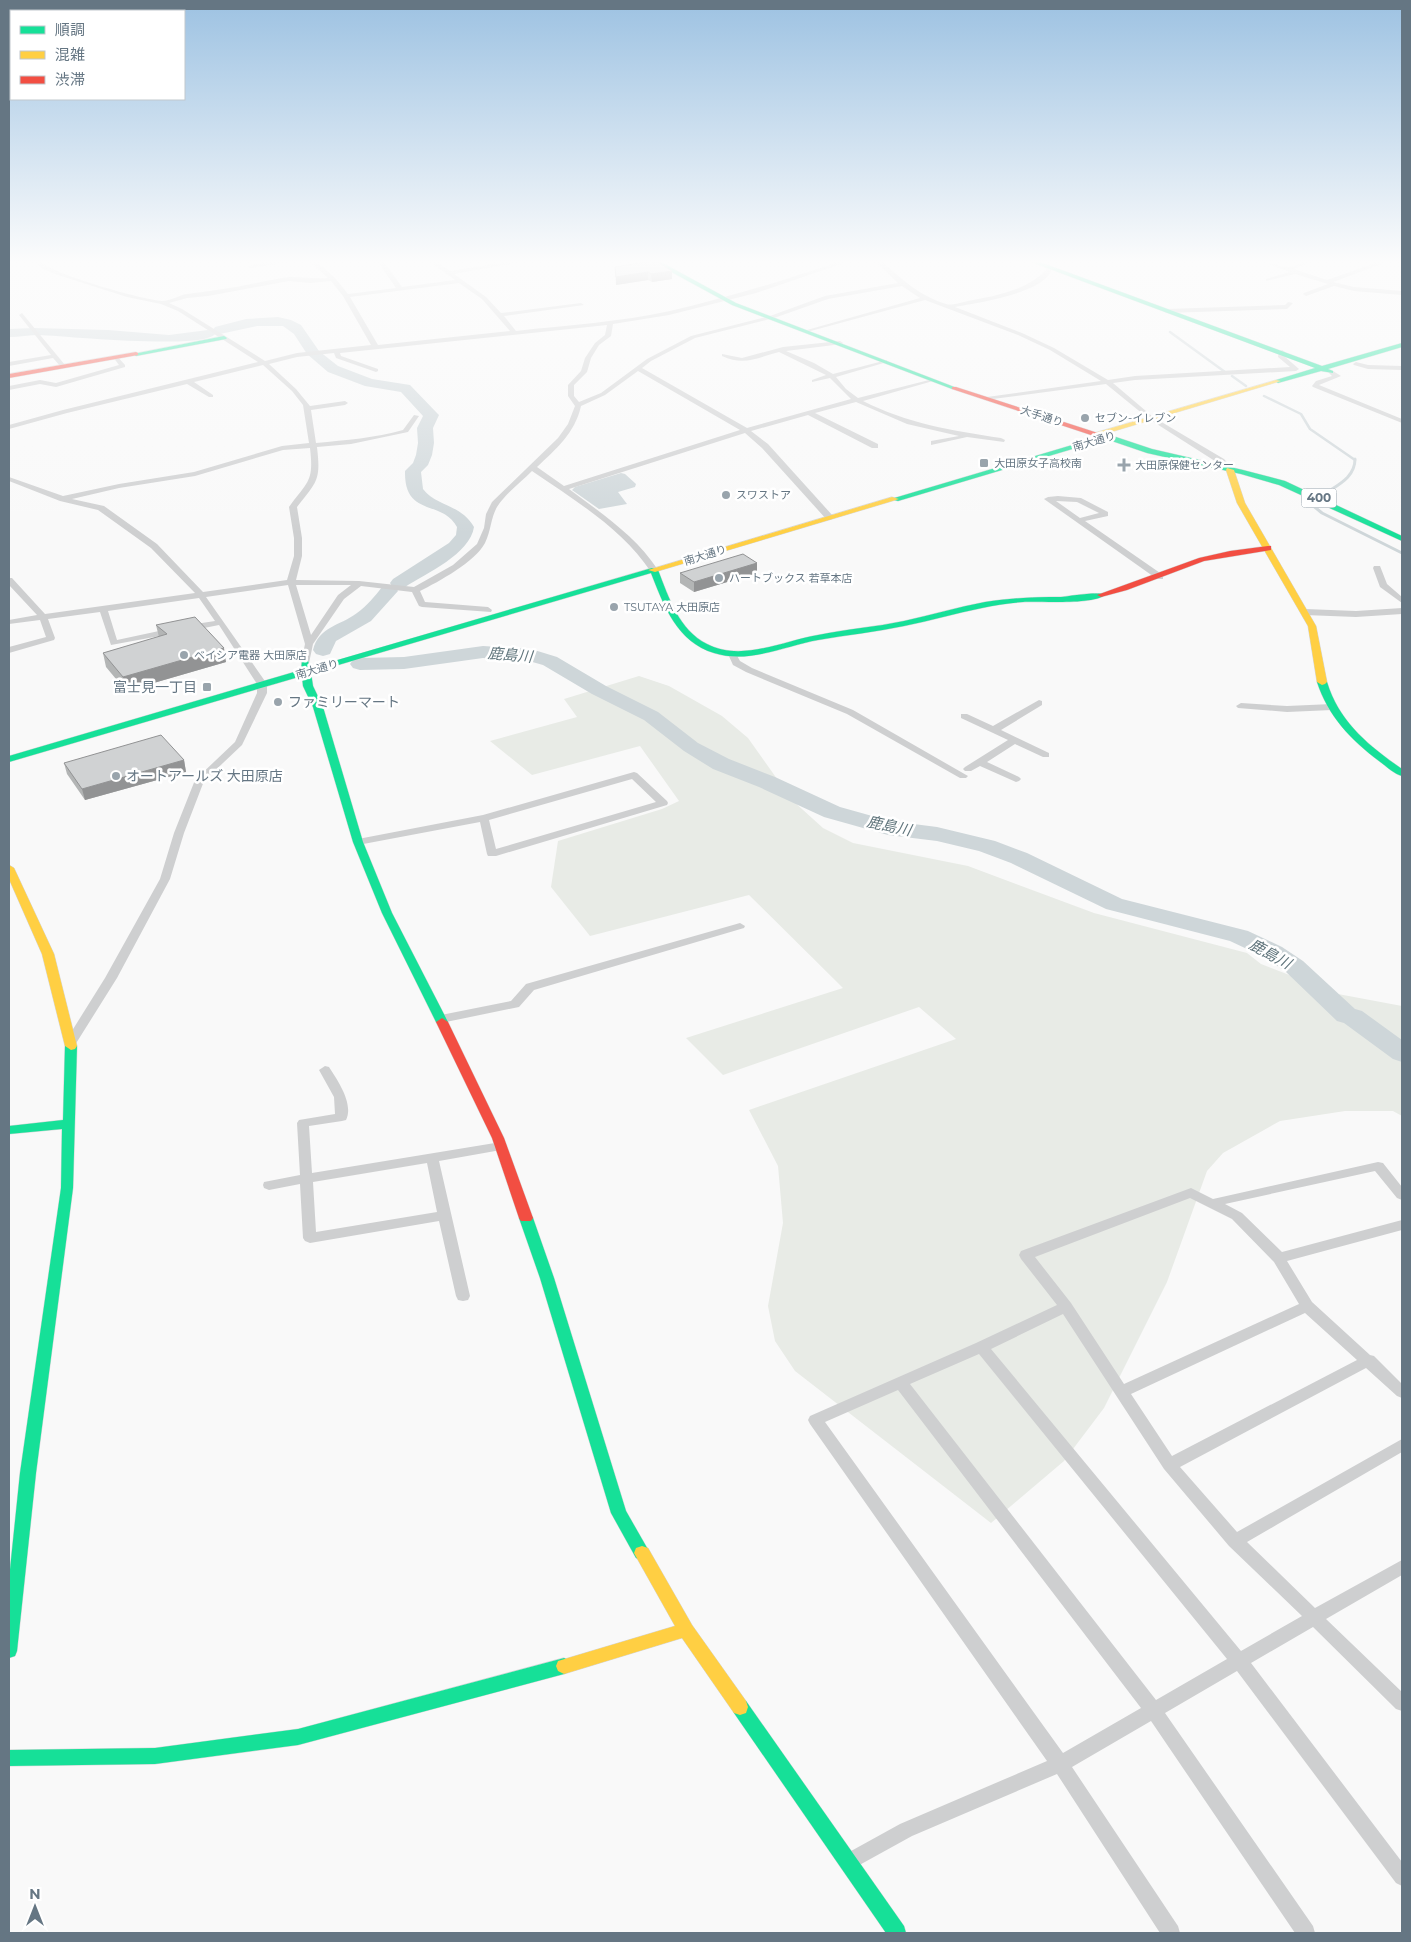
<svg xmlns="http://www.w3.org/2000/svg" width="1411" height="1942" viewBox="0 0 1411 1942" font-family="Montserrat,'Noto Sans JP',sans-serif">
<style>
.green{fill:#e8ebe6}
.water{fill:#ced6d9}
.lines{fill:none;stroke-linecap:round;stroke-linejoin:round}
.stream-far1{stroke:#ced6d9;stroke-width:2.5}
.stream{stroke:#ced6d9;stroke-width:3}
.river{fill:#ced6d9;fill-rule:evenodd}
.fast-casing{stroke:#d5d6d7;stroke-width:1}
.slow-casing{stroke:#d5d6d7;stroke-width:1}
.jam-casing{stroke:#d5d6d7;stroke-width:1}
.street{fill:#cecfd0;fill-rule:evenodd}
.fast{fill:#16e098;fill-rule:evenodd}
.slow{fill:#ffcf43;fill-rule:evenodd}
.jam{fill:#f24e42;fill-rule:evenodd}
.wall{fill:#b3b5b5}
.shaded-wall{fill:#929394}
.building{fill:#d0d2d3;stroke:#929394}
.poi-dot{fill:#99a4ac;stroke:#fff;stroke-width:2}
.labels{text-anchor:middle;stroke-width:5;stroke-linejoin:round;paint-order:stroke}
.far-street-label{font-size:11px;fill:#657683;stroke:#fff}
.far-poi-label{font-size:11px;fill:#657683;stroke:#fff;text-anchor:start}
.shield{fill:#fff;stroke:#939fa8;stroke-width:1}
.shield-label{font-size:12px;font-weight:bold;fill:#657683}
.poi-label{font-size:14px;fill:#657683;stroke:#fff;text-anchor:start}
.water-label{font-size:15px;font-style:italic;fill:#60757c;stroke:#fff}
</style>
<rect width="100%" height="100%" fill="#f9f9f9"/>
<path class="green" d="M639,676L669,686L722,716L748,738L792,800L823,828L853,843L968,866L1094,913L1247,953L1261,964L1338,994L1402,1006V1116L1393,1111H1345L1280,1121L1223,1153L1207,1171L1167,1282L1104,1408L1064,1461L991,1523L795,1371L775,1341L768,1306L783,1223L778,1166L749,1110L956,1039L919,1007L723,1075L686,1038L843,988L749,895L590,936L551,887L558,841L662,809L679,801L640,746L532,775L490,741L577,717L564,699Z"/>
<path class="water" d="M621,473L625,474L636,484L635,487L618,492L627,504L599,509L572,490L575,487Z"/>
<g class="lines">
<path class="stream-far1" d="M1170,332L1225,372
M1232,376L1246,386
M1264,396L1301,414L1310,429L1355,460"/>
<path class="stream" d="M1323,495C1337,485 1355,478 1355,459
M1315,501L1311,504L1322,513L1402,553"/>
<path class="river" d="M278,317L291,320L301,325L319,351L338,366L372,379L410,385L436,412L439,415L433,428L434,443L432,455L428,465L421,472L423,489C437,507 461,504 474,527C470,554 427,573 405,587L396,588L398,591L371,621L336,641L330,654L323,656L316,654L313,650C319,626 340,626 357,613C367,606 375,596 382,587L392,586L390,583L393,579L449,543L456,535L457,527C442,499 404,518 405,471L413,463L416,455L418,443L417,428L423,416L401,392L365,386L328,372L307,354L294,334L283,326H257L220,334L213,330L215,327L246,319Z
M34,328L108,330L169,335L208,330L215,334C203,350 66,336 39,335C30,335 19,337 9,337V329Z
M483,646L531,649L557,657L606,686L658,712L698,743L729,759L775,777L840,807L890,821L937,827L995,841L1027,853L1122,899L1248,931L1282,947L1303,961L1355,1009L1362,1011L1402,1040V1062L1393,1059L1344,1023L1337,1021L1285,971L1264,957L1230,941L1106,909L1011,863L979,851L937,841L888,835L824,817L759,787L713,769L684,751L644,720L592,694L543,665L529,661L483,658L404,669L360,670L353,668L350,664L353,660L360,658L404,657Z"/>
<defs>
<path id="fast" d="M653,262H661L736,303L957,388L952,389L732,305Z
M1031,262H1040L1322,366L1402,343V347L1328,369L1333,371V373L1321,371L1278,383L1275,381L1276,380L1315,368Z
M224,336L227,338L226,339L136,356L133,354Z
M1097,433L1110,435L1152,449L1243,470L1285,481L1402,536V541L1279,485L1241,474L1147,453L1106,439L898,501L891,499L1099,437L1096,435Z
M652,568L658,570C669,598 679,630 707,644C741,662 783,641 818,635C846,629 876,627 904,621C931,615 958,607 985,602C1011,598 1035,597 1061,597C1070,596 1100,591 1105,595C1092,605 1041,601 1023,602C1009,603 995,605 982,608C956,613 930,621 904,626C876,632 846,635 818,640C785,646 748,664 714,653C677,642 664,606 651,573L311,673L313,686L323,707L363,842L392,913L448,1022L442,1026L436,1022L382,913L353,842L313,707L303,686L302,676L9,762V756L301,670L302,661H308L310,668Z
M1322,679L1327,682C1339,722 1369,746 1402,769V776C1394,774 1386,766 1379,761C1351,740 1328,716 1317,682Z
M71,1042L77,1046L73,1188L36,1473L17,1651L15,1656L9,1658V1579L20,1473L61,1188L62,1129L9,1134V1126L63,1120L65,1046Z
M526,1213L531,1215L533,1218L554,1278L626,1511L650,1553L648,1558L642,1560L636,1558L611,1513L540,1278L519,1218L521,1215Z
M564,1658L570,1661L572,1666L570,1671L564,1674L298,1745L155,1764L9,1766V1750L155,1748L298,1729Z
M740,1699L746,1701L904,1926L906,1933H886L734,1713L732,1707L734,1701Z"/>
<path id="slow" d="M1276,380L1281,381L1098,436L1091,434Z
M1227,468L1234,470L1245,503L1316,626L1327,682L1325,684L1322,685L1317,682L1308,626L1237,503L1226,470Z
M892,497L899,499L655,572L648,570Z
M9,865L14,868L54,954L77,1046L75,1049L71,1050L65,1046L42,954L9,879Z
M642,1546L648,1548L692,1625L746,1701L748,1707L746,1713L740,1715L734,1713L682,1638L564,1674L558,1671L556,1666L558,1661L675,1626L634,1553L636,1548Z"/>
<path id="jam" d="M136,352L138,353V355L9,378V374Z
M952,387H956L1104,435L1097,437L952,389Z
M1268,546H1271V550L1204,561L1127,590L1101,597L1097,595L1199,558L1230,551Z
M442,1018L448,1022L504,1138L533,1218L531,1221H521L519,1218L492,1138L436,1022Z"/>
</defs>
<use href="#fast" class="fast-casing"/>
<use href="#slow" class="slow-casing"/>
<use href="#jam" class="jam-casing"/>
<path class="street" d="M36,262H42C51,274 144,300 162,301C171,301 179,295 187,294C210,291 233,288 256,283C267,281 279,278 290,277C303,277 315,279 328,278L310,262H317L335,278L348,294L396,288L378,262H384L402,287L455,280L430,262H437L450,271L506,262H521L454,274L486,297L501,313L581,303L584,305L504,316L516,331C568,325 620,322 670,311C727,298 782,281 838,262H847L756,293L669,315L613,324L611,336L599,345L591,358L587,372L574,385V396L579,402L601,393L647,359L691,336L770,316L825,296L898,283L876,262H883C902,280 920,296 946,304C952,306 962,302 968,301C997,296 1028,290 1048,268H1052C1047,293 977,303 955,307L1022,333L1054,348L1108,380L1135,376L1290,367L1278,357L1279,352L1282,350L1285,352L1284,356L1299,369L1296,371L1135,380L1113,383L1153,417L1224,459L1234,470L1230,472L1218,463L1149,419L1106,384L985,400L984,399L987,397L1101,381L1050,350L1018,335L925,300L807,332V330L920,298L902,286L828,299L774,318L695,338L651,361L642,368L747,428L851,399L830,378L812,382V380L826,375L779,352C756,358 744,366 722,356V354L742,358L783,347L840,341L843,343L842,344L786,351L814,363L833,374L887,360V362L836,377L846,389L858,398L933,379V381L863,401C906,423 953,431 1001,438L1005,440L1004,442L967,437L931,445V441L959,436L907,424L856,402L815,413L878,444V448H872L808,415L751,431L768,444L833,516L834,518L830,520H827L762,448L745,433L569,489C601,513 636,536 658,570L654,572H651C622,528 574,500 532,471C521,482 505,494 497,507C491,517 491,531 485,543C475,562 438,582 420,591L425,602L488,607L492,610L491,612L422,607L419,606L412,592L361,586L344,599L313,644L309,663L305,666L301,663L305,644L288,585L206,597L267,684V693L242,745L204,781L184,833L170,879L117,978L75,1045L71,1046L65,1042L105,978L160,879L174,833L195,780L235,742L257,693V684L219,625L189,631L185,628L189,625L215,621L199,598L108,611L117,640L173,628L177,631L176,633L111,645L100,612L48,619L55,638L54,640L9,653V647L46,637L40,620L9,624V620L37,615L9,585V578H12L45,614L195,593L151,548L98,510L60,501L9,481V477L63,496L119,484L194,472L282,446L309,443L303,405L292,391L263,365L194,382L213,395V397H209L187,384L67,413L9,429V425L63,410L258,362L178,311L161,304L127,297L55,274L41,268ZM289,281L310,283L331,281L343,296L371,345L297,353L265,361L182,309L169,303L187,298L208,296ZM459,283L482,299L510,331L378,345L350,297ZM607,325L605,335L595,343L585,358L581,371L568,385V396L575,406L568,424L558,438L492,502L486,514L484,528L477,544L453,565L414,587L359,581L296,580L302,556V538L297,507C317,481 321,481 317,447L351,444L408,432L419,416L414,415L403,430C375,438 346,440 316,443L311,410L345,405L348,403L345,401L310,406L296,389L269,364L297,357L334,353L336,358L376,372L378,371V369L341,356L340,353ZM638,371L740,430L564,486L537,467C556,449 575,433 581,406L605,395ZM310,448C314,482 308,481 289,507L294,538V556L287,580L203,592L157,544L104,506L72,499L119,488L195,476L283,450ZM296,585H351L338,595L311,635Z
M270,262H291L250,268L247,266Z
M1262,262C1271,262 1278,266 1286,267C1292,268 1302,262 1310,262L1294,269L1327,280L1378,262H1387L1333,282L1354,287L1402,291V295L1354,291L1334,286L1306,296L1303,294L1304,293L1328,284L1295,274L1266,281V279L1290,272Z
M1288,302L1293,303L1287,309L1166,313L1163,311L1166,309L1285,305Z
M22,313L65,365V367H61L53,358L9,366V362L51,355L19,315Z
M116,355L125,365V367L56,387L40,384L9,390V386L40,380L56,383L119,365L113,357Z
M1356,362L1368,365L1402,366V370L1368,369L1354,365L1353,364Z
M1329,371H1333L1341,376L1319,385L1402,419V423L1313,387L1312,386L1316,381L1332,376L1329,373Z
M1058,496L1081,498L1108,512V516L1085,521L1163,575V579H1157L1044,499L1048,497ZM1056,501L1077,502L1099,513L1080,518Z
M1374,566H1380L1387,584L1402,597V603L1380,587L1373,568Z
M1402,608V614L1356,617L1305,615L1301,612L1305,609L1356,611Z
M732,651L735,652L740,661L752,668L853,710L968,776L966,778H960L847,714L746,672L733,665L728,654Z
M1039,700L1042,701V705L1001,730L1049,753V757H1043L1015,744L987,762L1019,777L1021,779L1019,781L1016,782L980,766L971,771H965L963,769L965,767L1008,740L961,718V714H967L993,726Z
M1241,703L1287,706L1332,704L1337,707L1332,710L1287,712L1238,708L1236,706Z
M634,772L637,773L667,801L668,803L667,805L496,856H488L487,854L480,822L358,845L353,842L358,839L483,815ZM632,779L656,802L496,849L489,820Z
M740,923L745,926L744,928L534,990L519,1007L441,1023L435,1019L441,1015L511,1001L526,984Z
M325,1066L329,1067C338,1081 354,1104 346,1120L342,1121L309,1126L312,1173L501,1142L505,1143L507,1146L505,1149L501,1150L439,1161L470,1296L468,1300L463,1301L458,1300L456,1296L439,1221L310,1243L305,1241L303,1238L300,1184L269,1190L264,1188L263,1185L264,1182L300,1175L297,1123L299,1120L335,1114L334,1097L319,1070ZM427,1163L437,1212L316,1232L313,1182Z
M1378,1162L1383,1163L1402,1187V1200L1397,1198L1375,1171L1225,1204L1242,1213L1282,1252L1402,1220V1230L1287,1261L1312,1302L1370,1355L1374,1356L1402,1384V1398L1397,1396L1366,1368L1180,1467L1237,1532L1402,1439V1452L1247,1542L1315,1608L1402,1560V1575L1326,1619L1402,1692V1711L1396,1709L1313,1627L1251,1663L1402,1862V1886L1396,1883L1237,1671L1165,1713L1313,1926L1315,1933H1295L1151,1721L1072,1767L1178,1926L1180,1933H1160L1057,1774L912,1836L854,1868L848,1871L842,1868L839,1862L842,1856L900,1824L1047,1761L810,1424L808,1420L810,1416L976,1343L1057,1305L1021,1259L1019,1255L1021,1251L1191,1188L1213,1199ZM1190,1198L1232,1219L1274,1262L1299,1304L1124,1384L1071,1303L1035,1257ZM1305,1313L1357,1360L1172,1456L1131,1394ZM1063,1314L1164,1469L1229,1546L1302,1616L1241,1651L991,1349ZM979,1354L1227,1659L1156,1700L910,1384ZM898,1390L1141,1708L1063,1753L825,1422Z"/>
<use href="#fast" class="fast"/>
<use href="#slow" class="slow"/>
<use href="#jam" class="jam"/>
</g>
<path class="wall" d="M615,267L672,271V279L652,282L648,280L616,285Z
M757,563V573L694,592L680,583V573Z
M156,625L226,662L126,691L106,667L103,653L159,637Z
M184,760L186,772L85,800L67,774L64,763Z"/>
<path class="shaded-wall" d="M672,271V279L652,282L651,274Z
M648,272V280L616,285V277Z
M757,563V573L694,592V582Z
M224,648L226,662L126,691L123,677Z
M184,760L186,772L85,800L82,789Z"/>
<path class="building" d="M646,262H658L672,271L651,274L648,272L616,277L615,267Z
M743,554L757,563L694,582L680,573Z
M195,617L224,648L123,677L103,653L167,634L156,625Z
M161,735L184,760L82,789L64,763Z"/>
<linearGradient id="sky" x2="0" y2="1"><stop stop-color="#9dc2e2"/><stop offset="0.49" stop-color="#fcfcfc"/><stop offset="1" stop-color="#fcfcfc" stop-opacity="0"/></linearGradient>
<rect width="1411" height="534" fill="url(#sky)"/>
<g class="poi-dot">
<circle cx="1085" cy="418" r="5"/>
<rect x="979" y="458" width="10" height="10" rx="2.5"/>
<path d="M1121.5 457.5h5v5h5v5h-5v5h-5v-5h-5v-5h5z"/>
<circle cx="726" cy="495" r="5"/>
<circle cx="719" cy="578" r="5"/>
<circle cx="614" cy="607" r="5"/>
<circle cx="184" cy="655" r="5"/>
<rect x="202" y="682" width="10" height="10" rx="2.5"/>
<circle cx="278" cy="702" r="5"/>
<circle cx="116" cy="776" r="5"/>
</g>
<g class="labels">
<g class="far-street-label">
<text transform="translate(1042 416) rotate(18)" y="4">大手通り</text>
<text transform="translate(1094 441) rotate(-16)" y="4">南大通り</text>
<text transform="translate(705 555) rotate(-17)" y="4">南大通り</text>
<text transform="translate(317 669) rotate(-16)" y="4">南大通り</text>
</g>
<g class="far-poi-label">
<text x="1095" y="422">セブン-イレブン</text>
<text x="994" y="467">大田原女子高校南</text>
<text x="1135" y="469">大田原保健センター</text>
<text x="736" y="499">スワストア</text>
<text x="729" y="582">ハートブックス 若草本店</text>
<text x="624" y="611">TSUTAYA 大田原店</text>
<text x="194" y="659">ベイシア電器 大田原店</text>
</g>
<rect class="shield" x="1301.5" y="488.5" width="35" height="19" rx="4"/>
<g class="shield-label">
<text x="1319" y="502">400</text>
</g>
<g class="poi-label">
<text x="197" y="692" text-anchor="end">富士見一丁目</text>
<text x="288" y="707">ファミリーマート</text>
<text x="126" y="781">オートアールズ 大田原店</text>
</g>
<g class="water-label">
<text transform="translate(510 655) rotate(5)" y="5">鹿島川</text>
<text transform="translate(889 826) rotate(12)" y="5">鹿島川</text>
<text transform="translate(1270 954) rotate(29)" y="5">鹿島川</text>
</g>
</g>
<rect width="1411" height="1942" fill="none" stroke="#657683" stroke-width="20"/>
<rect x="10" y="10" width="175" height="90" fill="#ffffff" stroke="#c1c8cd"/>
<rect x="20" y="26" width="25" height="8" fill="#16e098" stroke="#c1c8cd"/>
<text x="55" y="35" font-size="15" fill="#657683">順調</text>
<rect x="20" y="51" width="25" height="8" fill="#ffcf43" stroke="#c1c8cd"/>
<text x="55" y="60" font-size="15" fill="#657683">混雑</text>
<rect x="20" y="76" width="25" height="8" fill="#f24e42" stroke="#c1c8cd"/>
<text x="55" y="85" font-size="15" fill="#657683">渋滞</text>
<g transform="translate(35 1907)" stroke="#ffffff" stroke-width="4" paint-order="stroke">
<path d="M0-4L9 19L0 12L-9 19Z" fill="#657683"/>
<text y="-8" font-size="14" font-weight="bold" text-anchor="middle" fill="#657683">N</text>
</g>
</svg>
